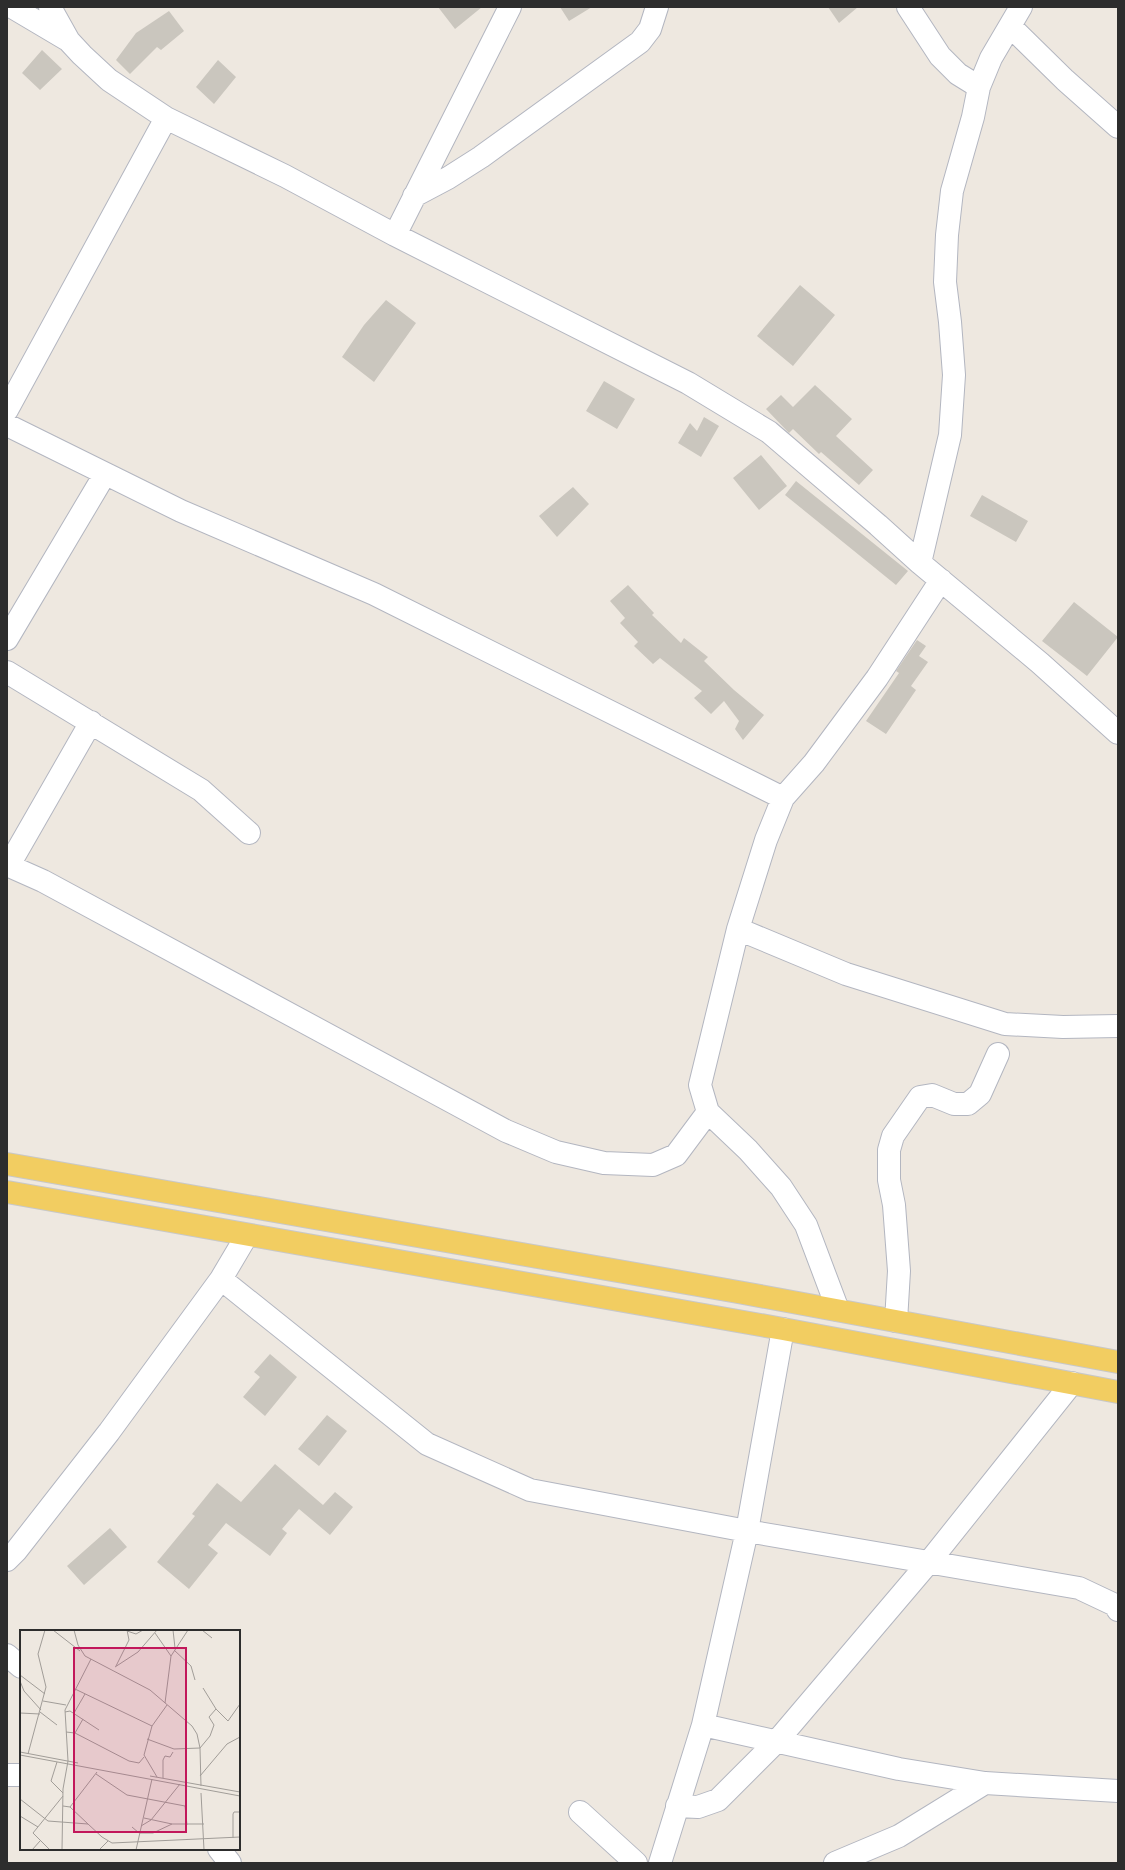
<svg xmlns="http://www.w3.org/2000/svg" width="1125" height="1870" viewBox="0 0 1125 1870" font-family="Rubik,sans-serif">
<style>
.building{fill:#cac6be}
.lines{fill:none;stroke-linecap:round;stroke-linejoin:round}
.minor-casing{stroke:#b3b6c0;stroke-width:24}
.major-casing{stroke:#c8c8c8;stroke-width:24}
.minor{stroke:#fff;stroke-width:22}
.major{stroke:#f2cd61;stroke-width:22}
.inset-road{fill:none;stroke:#a19d98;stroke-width:1}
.view{fill:#c2185b;fill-opacity:0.15;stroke:#c2185b;stroke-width:2}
.inset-edge{fill:none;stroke:#2d2d2d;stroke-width:2}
</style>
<rect width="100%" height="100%" fill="#eee8e0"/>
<path class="building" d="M438,7H482L455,29Z
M560,7H592L569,21Z
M828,7H858L839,23Z
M169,11L184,31L161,50L157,47L130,74L116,60L136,33Z
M42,50L62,69L40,90L22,73Z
M218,60L236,77L214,104L196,87Z
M800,285L835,315L793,366L757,336Z
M386,300L416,323L374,382L342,357L364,325Z
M604,381L635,399L617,429L586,411Z
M815,385L852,419L836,436L873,470L859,485L821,452L819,454L793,429L789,433L766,409L781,395L793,407Z
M704,417L719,426L701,457L678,443L690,423L697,431Z
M761,455L787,486L759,510L733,478Z
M796,481L908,571L896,585L785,495Z
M573,487L589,504L557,537L539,516Z
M982,495L1028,521L1016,542L970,516Z
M628,585L654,613L652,615L681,643L684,638L708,657L704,661L734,690L764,715L743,740L735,729L739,721L724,701L711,714L694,698L702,691L660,658L653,664L634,646L638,642L620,623L625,618L610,601Z
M1074,602L1118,637L1087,676L1042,641Z
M917,640L926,646L919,656L928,662L911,686L916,690L886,734L866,721L899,673L896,671Z
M270,1354L297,1377L265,1416L243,1397L260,1377L254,1372Z
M327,1415L347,1431L319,1466L298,1449Z
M275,1464L323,1505L335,1492L353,1507L330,1535L299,1509L282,1529L287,1533L270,1556L226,1523L208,1545L218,1553L189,1589L157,1562L195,1516L192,1514L217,1483L241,1502Z
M110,1528L127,1547L84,1585L67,1566Z"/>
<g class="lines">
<defs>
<path id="minor" d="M12,7L66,39
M50,7L69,41L82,55L109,80L166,118L285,176L395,235L688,383L769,432L878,525L920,563L1040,663L1118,733
M908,7L940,56L958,74L979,87
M1010,26L1065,80L1118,127
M414,196L448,178L481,157L640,42L650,29L657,7
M395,235L510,7
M7,410L166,118
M7,425L181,511L374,594L783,798
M920,563L950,435L954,375L950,322L945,282L947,235L952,191L973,117L979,87L991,58L1021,7
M7,639L105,474
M7,672L201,790L249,833
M7,865L43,881L506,1131L556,1152L604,1163L653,1165L676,1155L708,1112
M9,865L91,722
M738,929L846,974L1005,1024L1063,1027L1118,1026
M221,1279L427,1444L530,1490L747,1531L1079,1588L1115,1605L1118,1610
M838,1310L806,1225L781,1187L748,1150L708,1112L700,1085L738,929L766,840L783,798L814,763L877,678L941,580
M896,1321L899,1271L894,1205L889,1180V1150L893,1136L920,1097L932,1095L954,1104H968L980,1094L998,1054
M7,1560L16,1551L109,1432L221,1279L247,1235
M7,1655L21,1667
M703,1725L899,1769L985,1783L1118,1791
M7,1775H21
M677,1806L698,1807L718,1800L777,1741L929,1562L1072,1383
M580,1812L636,1863
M219,1849L230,1863
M660,1863L703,1725L747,1531L783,1329
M835,1863L899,1836L985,1783"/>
<path id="major" d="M7,1164L738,1292L1118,1362
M7,1192L783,1329L1118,1392"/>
</defs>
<use href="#minor" class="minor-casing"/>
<use href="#major" class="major-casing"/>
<use href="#minor" class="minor"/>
<use href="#major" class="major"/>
</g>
<g transform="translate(20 1630)">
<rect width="220" height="220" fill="#eee8e0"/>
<path class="inset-road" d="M33,0L60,21M54,0L58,15L65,26L130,60L172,96L177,104L180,118L181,156M153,0L155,18M182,0L192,8M107,1L116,4L123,0M135,3L151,26M154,20L171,36L175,50M96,36L109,10L107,0M95,37L118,22L137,0M0,45L25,64M0,51L4,61L21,80M183,58L196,79L208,91L220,74M55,59L132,96M23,71L46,75M145,73L151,26L168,0M20,82L37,95M45,82L50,81L79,100M0,83L20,84M54,83L65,64M46,102L55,103L109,131L119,133L124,127M55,103L63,89M127,109L154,119L180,118L190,106L194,95L189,87L196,79M0,122L58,133M8,124L26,57L18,24L25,0M0,125L220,166M37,132L31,151L43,163M76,144L107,165L165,176L167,195M130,146L220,162M180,146L207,114L220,107M137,147L124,125L132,96L147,75M143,148V130L145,126L150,127L153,122M181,163L184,220M0,169L28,191L68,194L82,207L92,213L220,207M43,176L50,177L68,194M50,177L77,142M0,186L18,197M124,188L152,194H184M121,196L131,190L160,154M112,197L119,203H133L152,194M213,208V184L214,182H220M12,220L20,211M30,220L13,203L43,166M42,220L43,159L48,131L45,80L71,29M79,220L88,211M116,220L132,149"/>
<path class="view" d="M54,18H166V202H54Z"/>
<rect width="220" height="220" class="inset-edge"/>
</g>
<rect width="1125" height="1870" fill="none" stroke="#2d2d2d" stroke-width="16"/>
</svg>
